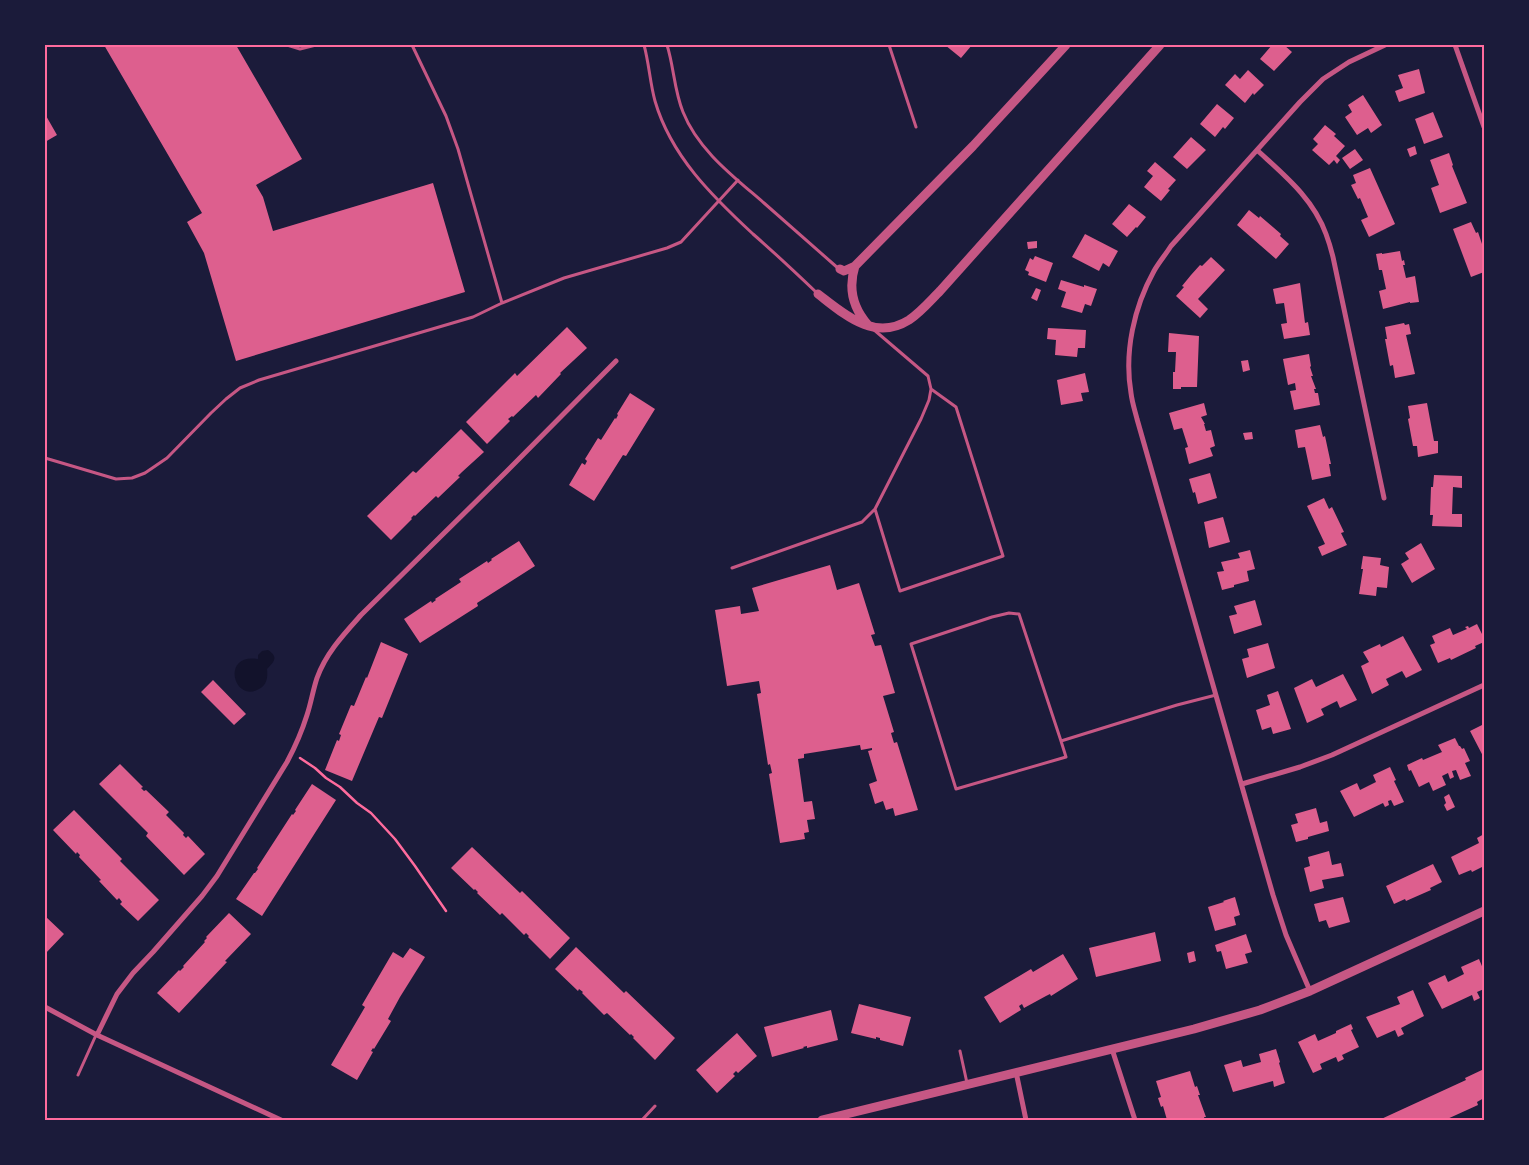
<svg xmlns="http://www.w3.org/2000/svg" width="1529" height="1165" viewBox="0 0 1529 1165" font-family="'Golos Text',sans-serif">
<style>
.water{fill:#12122b}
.building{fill:#dd5f8e}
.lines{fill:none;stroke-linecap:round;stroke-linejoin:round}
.path{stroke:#ff6b9d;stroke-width:2.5}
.service{stroke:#c65784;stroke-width:3}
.minor{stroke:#c65784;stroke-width:5}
.tertiary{stroke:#c65784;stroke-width:9}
.neatline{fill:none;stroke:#ff6b9d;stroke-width:2}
</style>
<rect width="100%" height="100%" fill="#1b1b3a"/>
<path class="water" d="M268,650C279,657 274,662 267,669C268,677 267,685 259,689C234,704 220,653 258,659V655L262,651Z"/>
<path class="building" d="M104,45H236L302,159L256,185L263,197L273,231L433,183L465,292L236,361L204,253L187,222L202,213Z
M945,45H972L961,58Z
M1272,45H1284L1292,52L1274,71L1260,59Z
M1419,69L1425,93L1399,102L1395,91L1403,88L1398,75Z
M1248,70L1264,85L1254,95L1253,93L1245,103L1225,85L1235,74L1240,79Z
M1363,95L1382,125L1371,133L1368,128L1357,135L1345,117L1352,112L1348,105Z
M1217,104L1234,118L1225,129L1223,127L1215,137L1200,124Z
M1433,112L1443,137L1424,144L1415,119Z
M45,114L57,135L45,142Z
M1325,125L1336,134L1334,136L1345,146L1336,156L1340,160L1337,164L1334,160L1329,165L1312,150L1318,144L1313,139Z
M1191,137L1206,150L1187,169L1173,157Z
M1415,146L1417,154L1410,157L1407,149Z
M1355,149L1363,160L1350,169L1342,158Z
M1449,153L1453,165L1452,166L1467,203L1440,213L1431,188L1439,185L1430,160Z
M1155,162L1176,180L1168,189L1170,190L1161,201L1144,187L1153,176L1147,171Z
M1370,168L1395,224L1369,237L1361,220L1368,217L1360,198L1358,199L1351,185L1356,183L1353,175Z
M1129,204L1146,217L1137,228L1136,227L1127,237L1112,224Z
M1249,210L1259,218L1260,216L1281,234L1280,236L1289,244L1276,259L1237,225Z
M1471,222L1476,233L1478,232L1484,250V272L1471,277L1453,229Z
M1085,234L1118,251L1109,267L1103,263L1099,271L1072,257Z
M1037,241V248L1028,249L1027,242Z
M1400,251L1402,261L1404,260L1405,265H1403L1406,278L1415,276L1419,302L1410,303V302L1383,309L1379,291L1386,289L1382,270H1379L1376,254L1382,253V254Z
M1035,256L1053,263L1046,282L1028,275L1029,272L1025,270L1030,258L1033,260Z
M1211,257L1225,270L1198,299L1208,309L1200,318L1176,296L1184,287L1182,286L1191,275L1200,265L1202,266Z
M1061,280L1084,287V285L1097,289L1091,306L1085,304L1082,313L1061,307L1066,292L1058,289Z
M1300,283L1305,323L1308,322L1310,335L1284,339L1281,324L1287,323L1284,303L1276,304L1273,289Z
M1036,288L1041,290L1037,301L1031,298Z
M1404,323L1405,325L1409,324L1411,334L1406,335L1415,374L1395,378L1393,365L1390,366L1385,339H1387L1385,327Z
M567,327L587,348L560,373L561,374L538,398L536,395L513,417L512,416L508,419L510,421L487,444L466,422L515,373L517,376Z
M1048,328L1086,330L1085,348H1078L1077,357L1055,355L1056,340L1047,339Z
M1169,333L1199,336L1197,387H1181V389H1173V372H1175L1176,352H1168Z
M1309,354L1311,366L1310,367L1313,376H1311L1316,389H1314L1315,393H1318L1320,405L1294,410L1290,391L1296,390L1295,383L1288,385L1283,359Z
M1248,360L1250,370L1243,372L1241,361Z
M1085,373L1089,392L1081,393L1083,401L1061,405L1057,380Z
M630,393L655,409L626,456L623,455L594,501L569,485L582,463L585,465L587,461L585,459L598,438L601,440L615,418L616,419L618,415L617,414Z
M1204,403L1207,415L1201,417L1205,424H1204L1206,431L1211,430L1215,446L1210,448L1213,456L1189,464L1185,448L1188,447L1182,428L1174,430L1169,413Z
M1427,403L1434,441H1438V453L1418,457L1417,446H1413L1408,419L1410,418L1408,406Z
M1320,425L1323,437L1325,436L1331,464H1329L1331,476L1312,480L1305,447L1298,448L1295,430Z
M461,429L484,452L462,472L458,476L460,477L438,498L436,496L415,516L414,515L411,518L412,519L391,540L367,516L413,471L416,473Z
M1252,432L1253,439L1245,440L1243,433Z
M1210,473L1217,498L1198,504L1195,492L1193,493L1189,479Z
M1434,475L1462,476V488L1453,487L1452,514H1462V527L1432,526L1433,515H1430L1431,487H1433Z
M1324,498L1329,509L1332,507L1344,532L1341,533L1347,545L1322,556L1318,547L1325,544L1307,506Z
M1223,517L1230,542L1209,548L1204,522Z
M519,541L535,566L477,603L478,606L420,643L404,619L431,601L432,603L436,600L435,599L461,582L459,579L487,561L488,563L492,560L491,559Z
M1421,543L1435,569L1412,583L1401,564L1409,559L1405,553Z
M1250,550L1255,569L1247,571L1249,581L1234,585V587L1222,590L1217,572L1224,571L1221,562L1240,558L1238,553Z
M1363,556L1381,558L1380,565L1389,567L1387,588L1377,587L1376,596L1359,594L1363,569H1361Z
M830,565L837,590L859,583L875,634L871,635L875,646L881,645L895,693L883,696L894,732L891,733L894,743L897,742L918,810L895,816L893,808L886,810L883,801L875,804L869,784L877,781L868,751L872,750V748L861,750L860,745L804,754V758L798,759L804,802L812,801L815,819L807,820L809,832L804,833L805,839L780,843L769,774L772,773L770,764L768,765L757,694L761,693L759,681L727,686L715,610L740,606L741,614L759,611L752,588Z
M1255,600L1262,625L1234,634L1229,616L1237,614L1234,606Z
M1477,624L1484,638V642L1475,646L1476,648L1451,660L1450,658L1438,663L1430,645L1435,643L1432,636L1450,628L1453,635L1467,629L1465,627L1468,626L1469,628Z
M1403,636L1422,670L1406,678L1402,671L1386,679L1389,685L1372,694L1361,666L1369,662L1363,652L1380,644L1381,647Z
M381,642L408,654L382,718L379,717L352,781L325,770L337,740L339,741L341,735L339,734L351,705L354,706L366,677L367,678Z
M1268,643L1275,668L1247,678L1242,659L1249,657L1247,649Z
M1343,674L1357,700L1340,708L1337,701L1321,709L1324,715L1307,723L1294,688L1312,679L1316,687Z
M213,680L246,714L234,725L201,692Z
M1278,691L1291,729L1273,734L1271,727L1262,730L1256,710L1270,705L1267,695Z
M1484,724V758L1470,731Z
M1455,738L1459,746H1460L1462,749L1464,748L1470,761L1465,763L1471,776L1460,780L1456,770L1452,771L1454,777L1450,779L1448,773L1442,776L1446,785L1433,791L1429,782L1419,787L1411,770L1409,771L1407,765L1422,758L1423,760L1442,752L1438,745Z
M120,764L143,787L141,788L144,791L146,790L169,812L166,815L184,833L183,835L186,838L188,836L205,854L184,875L146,836L148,833L99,784Z
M1390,767L1396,780L1394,781L1404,802L1394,806L1391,800L1388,801L1389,805L1385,807L1383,803L1354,817L1340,791L1357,783L1360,790L1376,782L1373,775Z
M312,784L336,800L262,916L236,899L254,873H255L258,869L257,868L292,814L293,815L296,811L295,810Z
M1449,794L1455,807L1447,811L1444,805L1446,803L1444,797Z
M1316,808L1320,823L1327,821L1329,831L1308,837V839L1296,842L1291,825L1298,823L1295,814Z
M74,810L122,859L120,861L159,900L138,921L120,904L122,902L119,898L117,900L99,881L101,880L79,857L80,855L77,852L76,854L53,830Z
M1484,834V866L1472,872L1471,870L1459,875L1451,857L1479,843L1477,838Z
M472,847L520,893L522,891L570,938L550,959L528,937L529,936L526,933L524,935L502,913L500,915L477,893L478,892L475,889L474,890L451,868Z
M1329,851L1332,865L1341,863L1344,876L1322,880L1324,888L1310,892L1304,868L1310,866L1308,857Z
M1433,864L1442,882L1430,888L1431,890L1406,901L1405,899L1394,904L1386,886Z
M1235,897L1240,915L1234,917L1236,925L1215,931L1208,907L1224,902L1223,901Z
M1343,897L1350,922L1329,928L1326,920L1319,922L1314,904Z
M229,913L251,934L225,961L227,962L179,1013L157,993L179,970L180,971L184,967L183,966L205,942L204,941L207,938L206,937Z
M45,916L64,934L45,954Z
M1155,932L1161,961L1096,977L1089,948Z
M1246,934L1252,952L1245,954L1248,963L1226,969L1221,951L1217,952L1215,945Z
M576,947L624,993L626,991L675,1038L655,1060L633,1038L634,1037L631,1034L630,1035L607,1013L604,1015L582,993L583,992L579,989L578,991L555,969Z
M410,948L425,957L400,997L388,1019L391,1021L374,1049L373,1048L371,1051L373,1052L357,1080L331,1065L365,1007L362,1005L393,952L403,958Z
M1194,951L1196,961L1189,963L1187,953Z
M1063,954L1078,979L1051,996L1050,994L1046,996L1024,1008L1022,1004L1019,1006L1021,1010L1000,1023L984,997L1031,969L1033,972Z
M1479,959L1484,971L1482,972L1484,976V989L1477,992L1480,998L1474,1001L1472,995L1442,1009L1428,983L1445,975L1448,982L1464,974L1461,967Z
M1413,990L1424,1016L1401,1028L1404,1034L1398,1037L1395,1030L1377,1038L1366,1017L1400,1004L1397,997Z
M859,1004L911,1017L903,1046L880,1040V1038L876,1037V1039L851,1033Z
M831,1010L838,1040L807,1048V1046L803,1047L804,1048L772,1057L764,1027Z
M1351,1024L1353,1029L1351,1030L1359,1047L1342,1055L1344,1059L1338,1062L1336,1057L1320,1064L1322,1069L1313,1073L1298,1042L1315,1034L1318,1041L1336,1033V1031Z
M737,1033L757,1056L738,1073L736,1071L733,1074L735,1076L717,1093L696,1070Z
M1276,1049L1280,1062L1279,1063L1285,1083L1274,1087L1273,1081L1233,1092L1224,1065L1241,1060L1243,1067L1261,1062L1259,1054Z
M1484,1069V1098L1477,1102L1478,1105L1445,1120H1379L1466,1080L1465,1078Z
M1190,1071L1195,1087L1197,1086L1200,1095H1198L1206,1117H1204L1205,1120H1167L1163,1106L1161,1107L1158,1098L1161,1097L1156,1081Z"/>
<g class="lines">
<path class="path" d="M300,758L315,768L326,778L340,787L357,803L371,813L395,839L415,866L446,911"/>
<path class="service" d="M287,45L300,49L316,45
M412,45L446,116L458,149L502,303
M644,45C649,63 650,83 655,101C671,156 712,196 753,234C775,253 796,273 817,293
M667,45C674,67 674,90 683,112C698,150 734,177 764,203C789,225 814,247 839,269
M889,45L916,127
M45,458L116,479L132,478L145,473L167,458L211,413L226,399L240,388L259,380L473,317L502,303L564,278L667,248L681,242L738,180
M875,509L900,591L1003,556L956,407L931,389
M732,568L862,522L875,509L921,419L929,400L931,389L928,376L873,329
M1061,741L1066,757L956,789L911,644L992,617L1009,613L1019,614L1061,741L1177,705L1216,695
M960,1051L967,1083
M78,1075L96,1035
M642,1120L655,1106"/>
<path class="minor" d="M1455,45L1484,127
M1257,150C1284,175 1313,198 1326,234C1329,242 1331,249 1333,257L1384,498
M1242,784L1300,767L1332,755L1484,685
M1310,991L1286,935L1273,895L1137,419C1135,411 1132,402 1131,393C1124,352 1134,307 1154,271C1159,262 1166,254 1171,246L1300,102L1323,79L1349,62L1385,45
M45,1007L97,1035L281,1120
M97,1035L117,994L133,973L153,952L202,896L217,876L287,762C295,747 302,731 307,715C311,703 313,690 317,678C326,653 344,634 361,615L506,472L616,361
M1112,1049L1135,1120
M1016,1072L1026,1120"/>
<path class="tertiary" d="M855,266C848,288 853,308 868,325
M840,269L844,271L855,266L973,146L1066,45
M818,294C844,314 874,342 909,320C921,312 930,301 940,291L1160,45
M822,1120L1194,1029L1260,1010L1310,991L1484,911"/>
</g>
<rect width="1529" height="1165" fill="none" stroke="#1b1b3a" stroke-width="92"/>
<rect x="46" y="46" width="1437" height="1073" class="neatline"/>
</svg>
